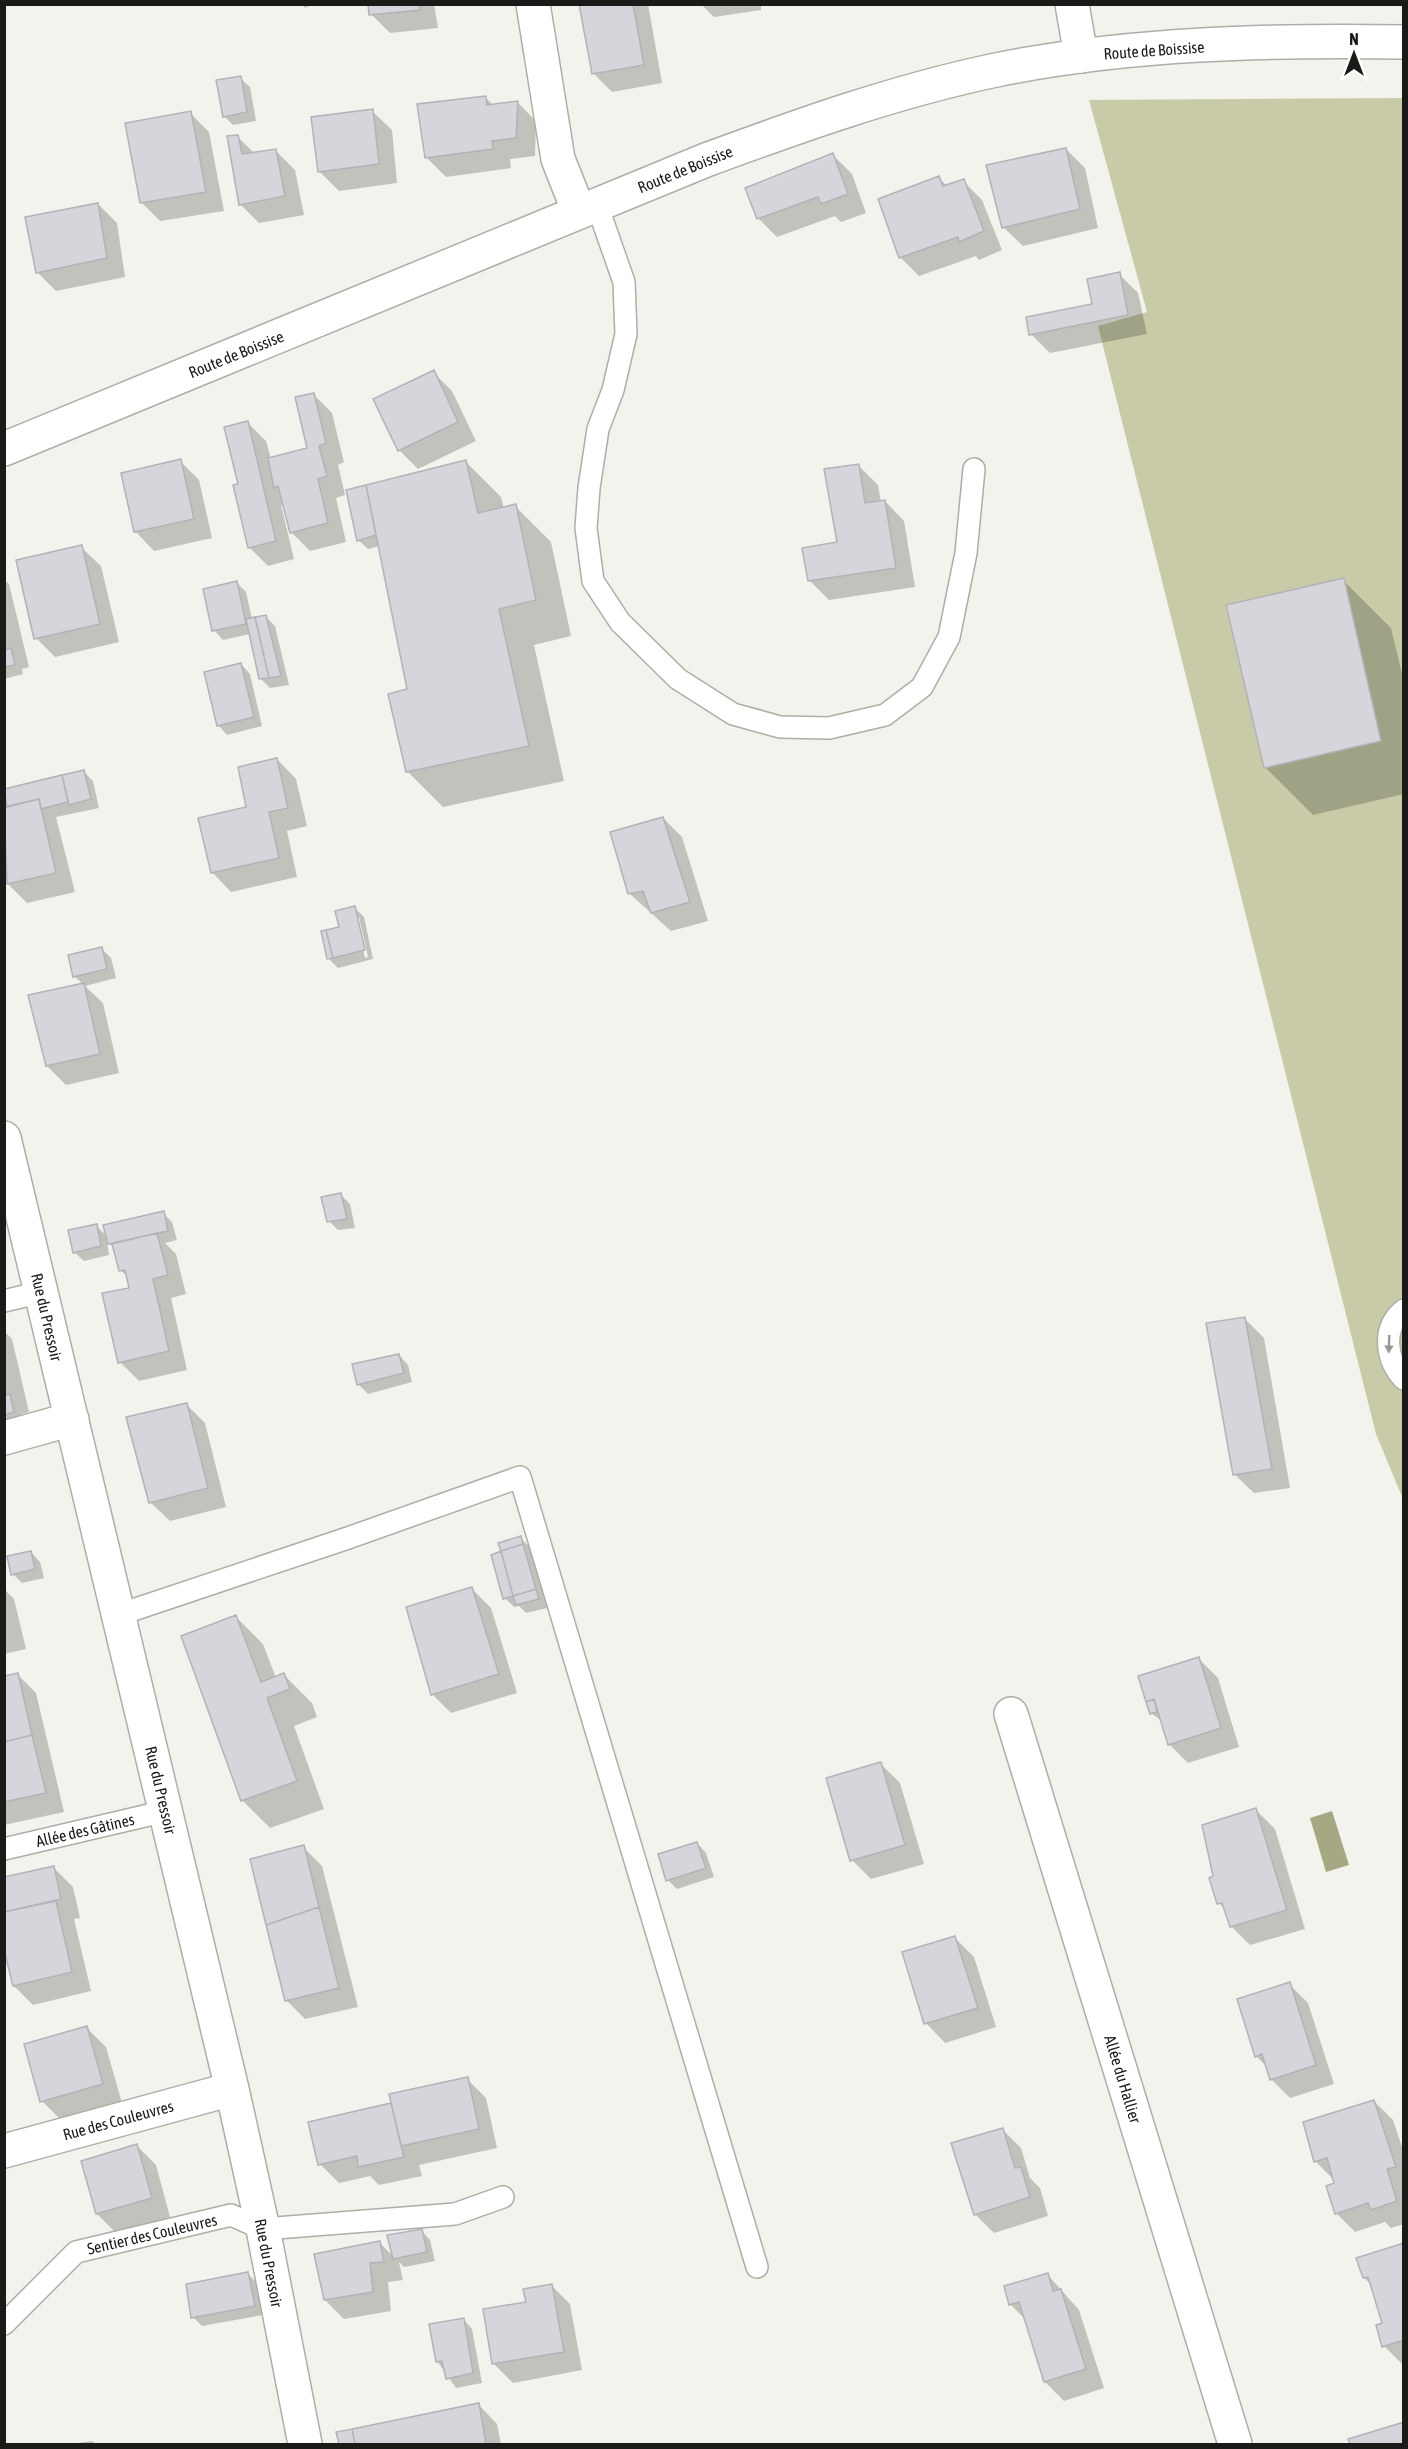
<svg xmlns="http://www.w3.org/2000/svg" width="1408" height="2449" viewBox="0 0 1408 2449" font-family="'Asap Condensed',sans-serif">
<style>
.green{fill:#c9cba8}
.water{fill:#a6a883}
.shadow{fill:#0003;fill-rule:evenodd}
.building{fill:#d5d5db;stroke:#b2b2b8;stroke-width:1.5}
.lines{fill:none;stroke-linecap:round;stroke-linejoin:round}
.service-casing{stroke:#aeaea8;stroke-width:24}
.minor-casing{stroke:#aeaea8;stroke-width:36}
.tertiary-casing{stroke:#aeaea8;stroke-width:36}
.service{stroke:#fff;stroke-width:21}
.minor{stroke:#fff;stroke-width:33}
.tertiary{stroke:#fff;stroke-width:33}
.oneway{fill:#989897}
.labels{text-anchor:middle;stroke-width:6;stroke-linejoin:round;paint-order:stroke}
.street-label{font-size:16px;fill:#1a1a18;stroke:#fff}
</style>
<rect width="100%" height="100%" fill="#f2f3ec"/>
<path class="green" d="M1403,98V1499L1376,1434L1098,326L1147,312L1089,100Z"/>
<path class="water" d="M1332,1811L1349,1865L1326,1872L1310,1818Z"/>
<path class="shadow" d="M302,4H314L305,8Z
M369,4H434L438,28L390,33L371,14Z
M581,4H648L662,83L612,92L593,73Z
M701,4H761V10L714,17Z
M240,78L250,87L256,121L233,125L224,116Z
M486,98L493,105L517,102L536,121L535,156L510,159L511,168L446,177L426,157Z
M372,111L392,130L397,183L339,191L320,172Z
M190,113L209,132L224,211L160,221L141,202Z
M237,136L254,153L276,151L295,170L304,215L259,223L240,204Z
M1066,149L1085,168L1098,228L1023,246L1003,227Z
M833,155L852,174L866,213L841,222L835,216L777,237L758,218Z
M939,178L947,186L963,181L982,200L1002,250L979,260L976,256L919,276L900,257Z
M98,204L117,223L125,277L56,291L37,272Z
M1119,274L1138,293L1147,334L1050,353L1031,334L1094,306Z
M433,372L452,391L476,441L418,469L399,450Z
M313,394L332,413L344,462L338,465L345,495L336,498L346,542L310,551L291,532L284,505H281L294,559L268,566L249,547L240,485L247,422L266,441L271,459L309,449Z
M180,461L199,480L212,538L154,551L135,531Z
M466,462L501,497L504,509L515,506L551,542L571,636L534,645L564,781L443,807L407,771L408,690L380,546L368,549L358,540L348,491Z
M859,466L878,485L881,502L885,501L904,521L915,587L829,600L810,581L839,543Z
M81,547L101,566L119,642L55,657L36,638Z
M4,579L9,584L29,667L22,669L23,674L4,679Z
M1343,580L1391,628L1404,682V794L1313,815L1265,767Z
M236,582L246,592L252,619L266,617L275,626L289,685L270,688L261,679L250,634L223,640L214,630Z
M241,664L250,674L262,726L227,735L218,725Z
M277,759L296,779L307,826L287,831L297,877L231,892L212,872Z
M83,771L93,781L99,808L56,817L75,892L27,903L8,884L4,868V809L8,806L5,791Z
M663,818L682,837L708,921L671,931L630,894Z
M355,908L364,917L373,959L338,968L328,958L341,928ZM356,917H359L368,957L365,958Z
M102,949L111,958L116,978L85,986L103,1003L119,1073L66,1085L47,1066L83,984L75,977Z
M341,1195L350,1204L355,1228L338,1230L329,1221Z
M163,1213L172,1222L177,1240L165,1243L176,1254L186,1294L171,1298L187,1370L139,1381L120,1362L130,1289L128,1277L120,1270L116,1250L107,1241L109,1255L84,1261L74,1252L96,1226L108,1237Z
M1245,1319L1264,1338L1290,1488L1254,1493L1234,1474Z
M4,1331L12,1339L29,1412L21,1414L23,1422L4,1425Z
M399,1355L408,1365L412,1382L368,1394L359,1385L354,1365Z
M186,1404L205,1423L226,1507L170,1521L150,1502Z
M520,1538L530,1547L547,1608L526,1613L519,1606L514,1607L505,1598L503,1552Z
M31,1552L40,1562L44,1578L22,1583L13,1574Z
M4,1589L14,1599L26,1649L4,1654Z
M472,1589L491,1608L517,1693L451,1713L432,1694Z
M235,1616L263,1644L276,1678L284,1675L312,1703L317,1717L294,1726L324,1809L270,1828L242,1800Z
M1199,1659L1218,1678L1239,1747L1188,1763L1169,1744L1163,1722L1151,1713L1140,1677Z
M17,1674L36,1693L64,1812L4,1825V1677Z
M881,1764L900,1783L924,1864L871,1879L852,1860Z
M1256,1810L1275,1829L1305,1929L1250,1945L1231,1926L1226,1910L1219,1903L1215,1877Z
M697,1843L706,1853L714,1877L677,1889L668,1880Z
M303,1847L322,1866L358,2007L305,2019L286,2000Z
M53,1867L73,1887L80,1918L74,1919L91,1991L33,2005L14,1986L4,1943V1878Z
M955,1938L974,1957L996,2027L945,2043L926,2023Z
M1289,1984L1308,2003L1334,2084L1290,2098L1271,2079L1268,2068L1256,2056Z
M87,2028L106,2047L122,2103L61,2120L42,2101Z
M467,2079L486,2098L497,2148L419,2165L422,2176L379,2185L370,2176L339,2183L320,2164L310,2123L393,2105Z
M1374,2101L1393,2120L1404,2153V2224L1391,2228L1385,2222L1355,2232L1336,2213L1335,2181L1315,2161Z
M1002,2129L1021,2148L1030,2178L1040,2188L1048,2216L994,2233L975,2214Z
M137,2146L156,2165L170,2217L116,2233L97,2214Z
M421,2230L430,2240L435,2261L404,2267L399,2262L403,2280L388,2282L391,2311L344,2319L325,2300L379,2242L394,2257Z
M1404,2245V2365H1403L1384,2346V2324L1372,2285L1364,2278Z
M248,2274L257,2283L263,2315L202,2326L193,2317Z
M1048,2275L1079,2310L1104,2388L1064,2401L1045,2382L1026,2320L1010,2304Z
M551,2285L570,2304L582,2370L513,2383L494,2364L528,2303Z
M463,2319L472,2329L482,2383L456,2388L437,2361Z
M478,2404L497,2424L501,2444H340L338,2433Z
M1404,2424V2444H1351L1350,2440Z
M92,2441L96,2444H70Z"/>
<path class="building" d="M368,4H419L420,10L369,15Z
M579,4H633L644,65L592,74Z
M241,76L247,112L223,117L216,80Z
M486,96L487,105L518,101L516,138L492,141L493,149L425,158L417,104Z
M373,109L379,164L318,172L311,117Z
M191,111L206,192L140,203L125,123Z
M238,135L242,154L276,149L285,196L239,205L227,136Z
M1066,148L1080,209L1002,228L986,165Z
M833,153L848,194L821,204L818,197L757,219L745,188Z
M939,176L943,186L964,179L984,231L959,242L958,237L899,258L878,199Z
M98,203L107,258L36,273L25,217Z
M1120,272L1128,315L1029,335L1026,317L1092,304L1087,279Z
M434,370L458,422L398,451L373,399Z
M314,393L326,443L319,446L327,476L318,479L328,523L290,533L278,486L274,488L268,458L307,448L295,397Z
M248,421L276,541L248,548L233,485L238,484L224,427Z
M181,459L194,519L134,532L121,473Z
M466,460L478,513L516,504L536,600L499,609L529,746L406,772L388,694L407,689L366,485Z
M859,464L865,503L885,500L896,568L808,581L802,548L837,542L824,469Z
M366,485L376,535L357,541L346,490Z
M82,545L100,624L34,639L16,560Z
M1344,578L1381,741L1264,768L1226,605Z
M237,581L246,624L212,631L203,589Z
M266,615L281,676L269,678L255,617Z
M255,617L269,678L259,679L246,619Z
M11,648L15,665L4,667V650Z
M241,663L254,717L217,726L204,672Z
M277,758L288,808L269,812L279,858L211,873L198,818L246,807L238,767Z
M84,770L91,799L69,805L62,775Z
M62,775L68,802L41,809L39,799L7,807L4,789Z
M39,799L56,873L7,884L4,807Z
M663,817L690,902L651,913L643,891L628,894L610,832Z
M355,906L365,950L333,958L326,930L339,927L335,911Z
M326,930L333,958L327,959L321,931Z
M102,947L107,969L73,977L68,955Z
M84,983L100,1054L46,1066L28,995Z
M341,1193L347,1219L327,1222L321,1197Z
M164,1211L168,1231L108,1244L103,1225Z
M97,1224L101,1246L73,1253L68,1230Z
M157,1233L168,1275L153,1279L169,1351L118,1363L102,1293L129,1288L125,1270L119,1271L112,1244Z
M1245,1317L1272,1469L1233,1475L1206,1323Z
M399,1354L404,1373L357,1385L352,1364Z
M10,1394L14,1412L4,1415V1395Z
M187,1403L208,1488L149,1503L126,1417Z
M521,1536L523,1544L501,1551L498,1543Z
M523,1544L536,1589L513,1596L501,1551Z
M31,1551L35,1569L11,1575L7,1556Z
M501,1551L513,1596L503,1599L491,1555Z
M472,1587L499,1674L431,1695L406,1607Z
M536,1589L539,1599L516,1605L513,1596Z
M236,1615L261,1682L284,1673L290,1689L267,1698L297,1781L241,1801L181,1636Z
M1199,1657L1221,1728L1168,1745L1154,1699L1146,1702L1138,1676Z
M18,1673L32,1735L4,1742V1676Z
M1154,1699L1157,1712L1150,1714L1146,1702Z
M32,1735L46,1793L4,1802V1742Z
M881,1762L905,1845L850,1861L826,1778Z
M1256,1808L1287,1910L1230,1927L1222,1903L1217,1904L1209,1878L1213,1876L1202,1825Z
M697,1842L706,1868L666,1881L658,1854Z
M304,1845L319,1907L266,1925L250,1859Z
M54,1866L61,1899L4,1912V1877Z
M56,1901L72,1972L13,1986L4,1950V1912Z
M319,1907L339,1988L285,2001L266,1925Z
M955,1936L978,2008L924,2024L902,1952Z
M1290,1982L1316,2065L1270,2080L1262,2054L1255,2057L1237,1999Z
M87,2026L103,2084L40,2102L24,2044Z
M468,2077L479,2129L401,2146L389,2094Z
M1374,2100L1396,2167L1387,2169L1397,2201L1371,2210L1368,2203L1335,2214L1326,2186L1334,2183L1327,2158L1314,2162L1303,2122Z
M391,2103L404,2157L358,2167L357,2156L318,2165L308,2122Z
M1003,2128L1015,2168L1021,2167L1030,2197L974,2215L951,2143Z
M137,2144L152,2198L96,2214L81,2161Z
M422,2229L427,2252L393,2259L387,2235Z
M380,2241L384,2262L370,2263L373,2292L324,2300L314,2254Z
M1404,2243V2340L1382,2347L1376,2325L1382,2323L1368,2277L1363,2278L1356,2258Z
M248,2272L255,2306L191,2318L186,2284Z
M1048,2273L1053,2291L1061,2289L1086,2369L1044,2382L1019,2302L1009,2305L1004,2286Z
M552,2284L564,2352L492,2364L483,2309L526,2302L523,2289Z
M464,2318L473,2373L446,2379L442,2361L436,2362L429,2324Z
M479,2403L486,2444H355L352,2429Z
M1404,2422V2444H1350L1348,2439Z
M352,2429L355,2444H339L336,2432Z"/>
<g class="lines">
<defs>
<path id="service" d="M597,205L624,282L626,334L613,390L598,429L589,488L586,528L593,581L620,622L678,679L733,714L780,727L829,728L885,715L922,687L949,637L966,553L974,469
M4,1301L41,1292
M1404,1310C1381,1328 1386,1360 1404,1379
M118,1615L345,1539L520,1477L757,2267
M4,1849L166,1811
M4,2324L76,2252L231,2215L263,2229L455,2214L503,2197"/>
<path id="minor" d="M533,4L558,159L579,212
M1072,4L1081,56
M4,1138L232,2089L263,2229L305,2444
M4,1438L72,1419
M1011,1714L1235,2444
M4,2151L232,2089"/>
<path id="tertiary" d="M4,449L706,160C801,125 896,91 996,70C1129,43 1268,40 1404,42"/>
</defs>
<use href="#service" class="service-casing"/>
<use href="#minor" class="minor-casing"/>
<use href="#tertiary" class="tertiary-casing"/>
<use href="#service" class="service"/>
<use href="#minor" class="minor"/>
<use href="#tertiary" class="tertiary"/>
</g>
<defs><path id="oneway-solid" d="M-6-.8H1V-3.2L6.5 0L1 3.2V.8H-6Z" transform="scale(1.5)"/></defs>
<use class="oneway" href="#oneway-solid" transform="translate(1389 1344) rotate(92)"/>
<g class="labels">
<g class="street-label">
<text transform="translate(1154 50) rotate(-4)" y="6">Route de Boissise</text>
<text transform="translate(685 169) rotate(-22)" y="6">Route de Boissise</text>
<text transform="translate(236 354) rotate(-22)" y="6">Route de Boissise</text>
<text transform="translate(47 1317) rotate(77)" y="6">Rue du Pressoir</text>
<text transform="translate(161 1790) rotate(77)" y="6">Rue du Pressoir</text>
<text transform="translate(85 1830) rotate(-13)" y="6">Allée des Gâtines</text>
<text transform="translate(1123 2079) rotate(73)" y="6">Allée du Hallier</text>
<text transform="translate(118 2120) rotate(-15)" y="6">Rue des Couleuvres</text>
<text transform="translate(152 2234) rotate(-13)" y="6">Sentier des Couleuvres</text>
<text transform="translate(269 2263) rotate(79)" y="6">Rue du Pressoir</text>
</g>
</g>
<rect width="1408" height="2449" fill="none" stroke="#1a1a18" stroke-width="12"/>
<g transform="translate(1354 54)" stroke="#ffffff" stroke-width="4.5" paint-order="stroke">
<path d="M0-4.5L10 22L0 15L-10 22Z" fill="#1a1a18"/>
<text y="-9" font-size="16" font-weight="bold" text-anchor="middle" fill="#1a1a18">N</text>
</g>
</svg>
